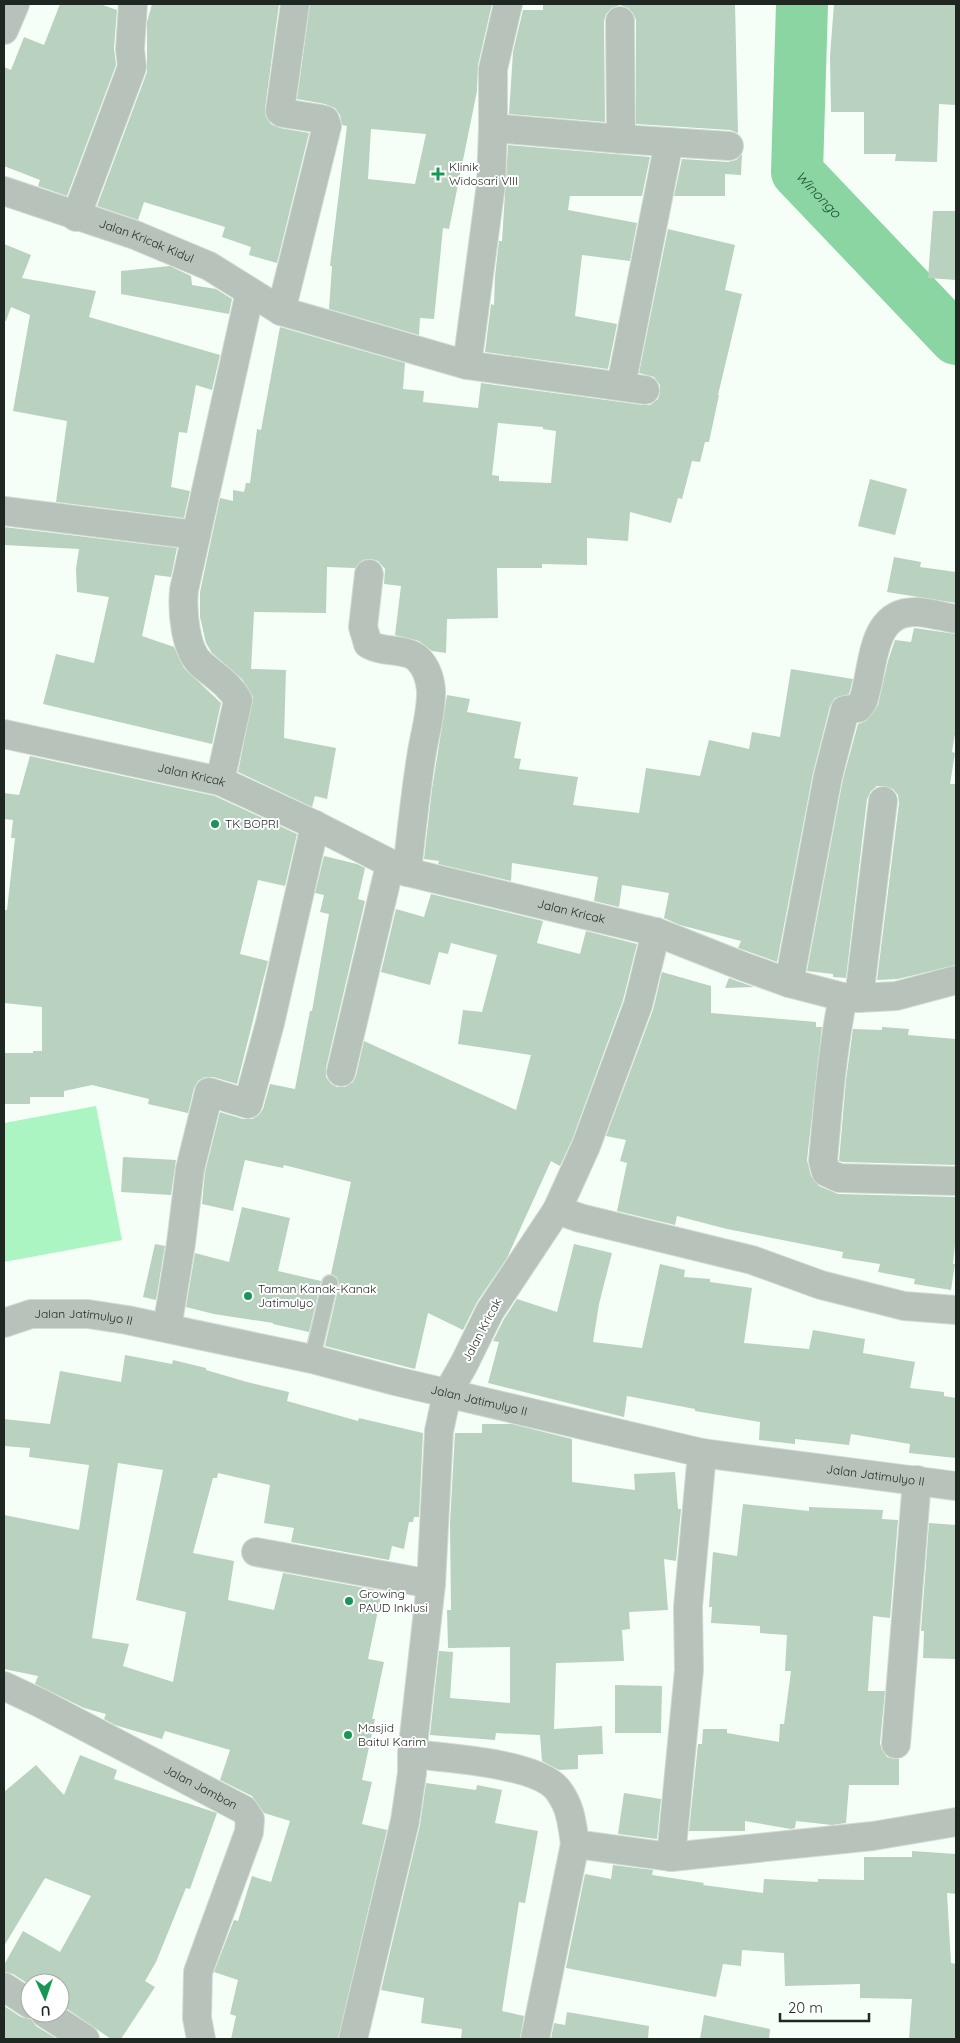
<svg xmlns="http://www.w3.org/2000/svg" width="960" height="2043" viewBox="0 0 960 2043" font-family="Quicksand,sans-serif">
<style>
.green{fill:#abf5c2}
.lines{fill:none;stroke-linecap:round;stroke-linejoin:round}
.river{stroke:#8bd5a3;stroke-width:52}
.building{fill:#b9d1bf;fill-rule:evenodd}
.lane-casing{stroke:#d3dcd5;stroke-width:18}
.street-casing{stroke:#d3dcd5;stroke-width:30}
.lane{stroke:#b7c2ba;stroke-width:15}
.street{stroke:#b7c2ba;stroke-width:28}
.poi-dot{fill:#189754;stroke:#fff;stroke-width:2}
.labels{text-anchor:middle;stroke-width:4;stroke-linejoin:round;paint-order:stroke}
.poi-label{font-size:12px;fill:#1e2721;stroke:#fff;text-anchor:start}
.street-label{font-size:12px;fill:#1e2721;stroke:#fff}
.water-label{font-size:14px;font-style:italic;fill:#174d2d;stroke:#fff}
</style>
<rect width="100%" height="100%" fill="#f5fff7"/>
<path class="green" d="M96,1106L122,1240L4,1262V1123Z"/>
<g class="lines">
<path class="river" id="s1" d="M802,4L797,172L956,339"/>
</g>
<path class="building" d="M60,4H100L117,10L114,48L116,65L67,196L38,186L40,180L4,166V67L11,70L24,37L44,45Z
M152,4H279L265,109L266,117L271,124L280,128L309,133L277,263L249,255L251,247L222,237L225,227L144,202L138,220L97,206L147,72V22Z
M310,4H492L478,65L477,91L449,229L443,228L434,319L420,318L419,335L329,309L332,266H330L347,126L342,125L340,115L335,108L325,104L297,99ZM371,129L426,134L415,184L368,179Z
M543,4H735L738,133L730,130L636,124V20L633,13L628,8L620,5L612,8L606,14L604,21L605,122L509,114L513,52L523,10H543Z
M834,4H956V105L939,104L937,162L895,161L896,154H864V112H831L830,56Z
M508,145L650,157L642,196H570L568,210L637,223L630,261L582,255L575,316L617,324L608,369L485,352L491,304L494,305L495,276L499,241H502Z
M742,154L741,175L725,174V196H674L682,159L728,162L736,160Z
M933,211H956V280L928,278Z
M668,229L735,245L725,290L742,294L718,395H719L709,442H705L700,462L692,461L682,499L678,498L671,523L630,512L628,541L587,538V565L542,564V568H497L498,618L447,619L446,653L432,651L419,641L395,635L401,586L384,584L385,569L378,561L371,559L363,560L355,568L327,567L326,613L254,612L251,669L286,670L284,738L336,748L327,799L315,796L312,807L238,772L253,697L242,679L212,653L206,643L200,617V592L220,498L233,501V490L244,492L246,483H250L257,429L261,430L280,327L405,363L403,389L424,391L423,402L478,408L481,383L643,405H650L658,399L660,392V385L654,377L639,373ZM498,423L543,427V429L556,431L551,483L499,481V476L492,475Z
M4,244L31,255L22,278L96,291L89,317L220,355L212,390L196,385L187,433L179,432L171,487L190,491L184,518L56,502L67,421L13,411L30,315L11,307L6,321L4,320Z
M170,266L191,276L192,285L216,289L232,299L229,314L121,294V271Z
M870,479L907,489L895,535L858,526Z
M4,527L177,548L171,577L155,575L142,636L174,647L184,668L221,703L212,744L43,704L56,654L94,663L109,597L77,592L76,569L79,549L4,545Z
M894,557L921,562L920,567L956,572V603L887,592Z
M914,628L956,634V728L952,752L955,753L950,784H956V965L898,979L877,980L899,803L898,795L893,789L884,786H877L871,791L867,799L846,978L833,977V974L807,971L843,779L858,724L866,721L878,705L888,661L895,640L911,642Z
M791,669L853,679L849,694L835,698L830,706L813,773L777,962L738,948L741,941L680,925L664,918L669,893L622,885L619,907L594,901L598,877L512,863L511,881L438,864L439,861L424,859L432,789L447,695L470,699L467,712L521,722L514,758L521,759L519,769L578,777L573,805L639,813L646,768L700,776L709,740L749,749L752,732L780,737Z
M30,756L215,796L297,834L285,886L258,880L240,954L268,961L237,1084L213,1077H205L198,1081L194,1088L188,1113L148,1104L149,1099L92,1085L64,1091V1097H30V1104H4V1053H33V1051H42V1007L4,1003V910H7L15,838H11L13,820L4,819V793L19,795Z
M324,856L357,864L365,868L358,899L365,901L326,1068V1077L331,1084L337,1087H345L353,1082L356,1076L364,1041L516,1110L531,1055L458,1044L463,1010L482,1012L497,955L451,943L448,954L439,952L430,985L381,972L396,909L424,917L431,894L543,921L537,943L580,954L586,931L637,944L623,1000L572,1140L560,1166L551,1161L507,1258L477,1302L463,1330L428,1313L415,1369L325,1346L339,1285L337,1277L331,1274L351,1182L284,1165L283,1168L245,1160L233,1211L202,1204L205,1172L220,1112L243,1119H252L259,1115L263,1109L270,1084L295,1089L310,1011H312L329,914L320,912L324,895L315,893Z
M662,972L711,986V1013L816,1022V1027H822L807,1160L811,1176L819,1186L838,1194L956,1197V1235L953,1264H955L951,1290L914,1284L915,1279L878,1272L880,1264L842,1258L843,1252L727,1229L677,1216L675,1225L617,1211L627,1163L620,1161L626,1140L606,1136L653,1010Z
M729,978L737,981L754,987L725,988Z
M882,1027L909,1029L908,1035L956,1039V1165L843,1162L839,1161L846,1080L853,1029L882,1030Z
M123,1157L176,1160L171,1195L121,1192Z
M242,1207L290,1218L278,1271L321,1281L309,1332L273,1324V1323L214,1314L186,1307L195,1253L229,1262Z
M155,1244L165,1246L156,1300L143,1297Z
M574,1244L612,1253L599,1304L593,1342L642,1348L660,1264L685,1270L684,1277L710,1279V1282L752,1288L744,1343L809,1349L813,1330L865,1339L863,1353L915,1362L910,1388L944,1392V1396L956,1398V1458L909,1453L910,1444L851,1434L849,1445L795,1439V1444L759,1440L760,1422L695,1411V1409L627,1396L624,1417L488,1383L499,1342L493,1341L504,1319L517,1299L557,1312Z
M125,1355L172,1364L173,1360L206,1368V1370L247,1382L289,1392L287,1401L358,1421L359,1418L423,1433L419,1517H414L413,1522H409L404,1549L392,1546L389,1560L291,1542L294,1528L264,1523L270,1485L218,1473L217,1478H213L193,1553L234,1561L228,1600L274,1610L283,1573L382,1591L368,1659L384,1662L372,1719H375L362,1780L372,1782L362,1824L387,1830L338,2039H231L236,2016L230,2014L238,1980L214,1972L234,1920L238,1921L252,1876L271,1882L290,1821L264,1813L252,1796L220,1780L230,1750L165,1731L162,1739L115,1725L104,1719L106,1714L84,1708L35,1684L38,1676L4,1669V1515L79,1530L89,1465L29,1457L30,1448L4,1446V1419L50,1424L60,1371L121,1382ZM118,1463L163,1470L136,1600L186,1612L173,1682L123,1666L129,1644L92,1638Z
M482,1424H512L572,1439V1482L635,1490L634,1474L675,1472L678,1509H681L676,1561L664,1559L668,1610L629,1612L630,1629L622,1630L624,1661L556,1663L554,1729L602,1726L603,1754L578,1755V1769L559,1770L542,1761L540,1735L496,1733L495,1740L430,1735L439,1651L453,1652L450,1698L510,1703V1647L448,1648L447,1610H451L450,1523L455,1433H482Z
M743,1504L809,1511V1507L883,1510L882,1519L898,1520L890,1618L873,1616L868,1691H885L880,1743L882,1750L887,1757L894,1759H899V1785H849L846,1823L832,1825L796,1821L795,1828L791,1829L745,1821V1831H689L698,1744H702L703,1729H727V1733L779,1742L780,1724H784L791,1671H785L787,1635L760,1633V1626L711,1623L712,1607H709L713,1552L737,1556Z
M929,1523L956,1525V1659L923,1658L924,1631H921Z
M615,1685L662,1686L661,1733H615Z
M80,1755L117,1770L114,1779L217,1813L190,1889L186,1888L156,1962L145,1981L155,1987L121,2039H111L60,2004V1983H30V1985L13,1974L4,1972V1965L23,1931L60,1952L91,1896L45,1878L4,1946V1792L36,1765L64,1795Z
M426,1783L476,1790L477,1785L502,1790L495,1823L538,1831L525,1903L519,1902L502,2011L524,2016L520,2039H461L462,2029L421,2023L424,1998L381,1990L420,1825Z
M624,1793L661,1799L657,1839L618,1834Z
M912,1851L956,1854V1894L947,1893L951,1963L956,1964V2039H909L912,1999L860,1998V1984L785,1986L784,1953L742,1950L741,1966L723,1964L716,1997L566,1968L585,1874L611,1879L613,1865L653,1870L652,1875L704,1883L703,1885L763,1893L764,1879L818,1882V1879L864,1880V1857H912Z
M4,2006L21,2017L31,2019L36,2026L57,2039H4Z
M567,2012L649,2026L648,2039H551L554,2023L565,2025Z
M704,2015L770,2029L769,2039H700Z"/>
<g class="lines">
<defs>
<path id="lane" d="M312,1359L330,1283"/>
<g id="street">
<path d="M620,21L621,139"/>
<path d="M4,30L15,4"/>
<path d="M493,128L621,139L729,146"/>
<path id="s2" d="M4,191L135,235L209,266L281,311L467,365L645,390"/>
<path d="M76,217L132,67L130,49L133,4"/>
<path d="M281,311L327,126L325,120L321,119L283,113L280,111L295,4"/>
<path d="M467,365L491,184L493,128V69L508,4"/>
<path d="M621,386L669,142"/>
<path d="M4,511L196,535"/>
<path d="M369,574L363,627L368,644C382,653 407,648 418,659C427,668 430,678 431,690C432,712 424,736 421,758C415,796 411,834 407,872"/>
<path id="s3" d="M4,734L220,781L315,825L407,872L656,932L742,966L789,983L843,997L859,998L896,996L956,980"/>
<path d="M220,781L238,700C229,684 215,676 201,664C185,650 182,611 184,590L250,292"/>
<path d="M656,932L638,1005L586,1146L557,1210L490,1311L464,1364L447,1394L439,1431L431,1584L412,1754C446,1758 538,1763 558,1790C571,1807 572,1824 575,1844L671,1857L873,1836L956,1822"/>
<path d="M789,983L828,776L845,710L858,708L863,701C875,667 869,610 918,612C931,613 944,617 956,619"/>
<path d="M843,997C832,1051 828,1106 823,1161L826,1172L839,1178L956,1181"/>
<path d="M859,998L883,801"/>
<path d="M341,1072L390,865"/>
<path d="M557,1210L580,1218L752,1260L821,1285L904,1306L956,1310"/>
<path id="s4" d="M4,1323L31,1314H88L127,1320L312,1359L395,1381L702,1453L956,1486"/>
<path d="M167,1328L181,1243L190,1169L209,1092L248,1104L270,1023L315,825"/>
<path d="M256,1552L431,1584"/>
<path id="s5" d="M4,1686L40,1703L244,1810L250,1819L249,1832L198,1972L197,2018L201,2039"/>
<path d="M896,1744L917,1480"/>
<path d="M671,1857L689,1670L688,1607L702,1453"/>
<path d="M4,1987L30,2004"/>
<path d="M45,2013L85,2039"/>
<path d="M353,2039L405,1821L412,1773V1754"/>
<path d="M535,2039L575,1844"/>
</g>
</defs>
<use href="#lane" class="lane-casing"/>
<use href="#street" class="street-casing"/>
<use href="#lane" class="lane"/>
<use href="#street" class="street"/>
</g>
<g class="poi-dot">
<path d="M435.5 166.5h5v5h5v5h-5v5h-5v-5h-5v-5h5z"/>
<circle cx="215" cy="824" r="5"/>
<circle cx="248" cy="1296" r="5"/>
<circle cx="349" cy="1601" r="5"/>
<circle cx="348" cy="1735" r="5"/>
</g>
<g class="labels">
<g class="poi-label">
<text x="449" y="171">Klinik<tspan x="449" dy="14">Widosari VIII</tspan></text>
<text x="225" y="828">TK BOPRI</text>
<text x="258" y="1293">Taman Kanak-Kanak<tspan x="258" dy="14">Jatimulyo</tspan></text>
<text x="359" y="1598">Growing<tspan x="359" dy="14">PAUD Inklusi</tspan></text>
<text x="358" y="1732">Masjid<tspan x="358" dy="14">Baitul Karim</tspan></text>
</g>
<g class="street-label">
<text dy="4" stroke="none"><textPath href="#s2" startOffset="151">Jalan Kricak Kidul</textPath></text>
<text dy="4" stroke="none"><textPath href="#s3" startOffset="192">Jalan Kricak</textPath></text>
<text dy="4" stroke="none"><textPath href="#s3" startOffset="598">Jalan Kricak</textPath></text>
<text dy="4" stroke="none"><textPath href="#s4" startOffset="81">Jalan Jatimulyo II</textPath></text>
<text transform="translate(482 1330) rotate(-62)" y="4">Jalan Kricak</text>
<text dy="4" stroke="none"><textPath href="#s4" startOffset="486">Jalan Jatimulyo II</textPath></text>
<text dy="4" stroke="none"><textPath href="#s4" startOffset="890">Jalan Jatimulyo II</textPath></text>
<text dy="4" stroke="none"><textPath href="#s5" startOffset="221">Jalan Jambon</textPath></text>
</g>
<g class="water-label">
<text dy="5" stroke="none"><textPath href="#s1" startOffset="199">Winongo</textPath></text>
</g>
</g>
<rect width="960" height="2043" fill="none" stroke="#1e2721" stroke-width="10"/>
<g transform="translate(45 1998) rotate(177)"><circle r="24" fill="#ffffff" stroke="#a5a9a6"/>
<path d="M0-4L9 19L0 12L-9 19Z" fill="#189754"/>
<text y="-8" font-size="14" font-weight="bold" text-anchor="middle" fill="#1e2721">U</text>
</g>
<path d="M780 2013v8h89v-8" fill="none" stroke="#1e2721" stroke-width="2.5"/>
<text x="788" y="2013" font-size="15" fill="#1e2721" stroke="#ffffff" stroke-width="4" paint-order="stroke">20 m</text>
</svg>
